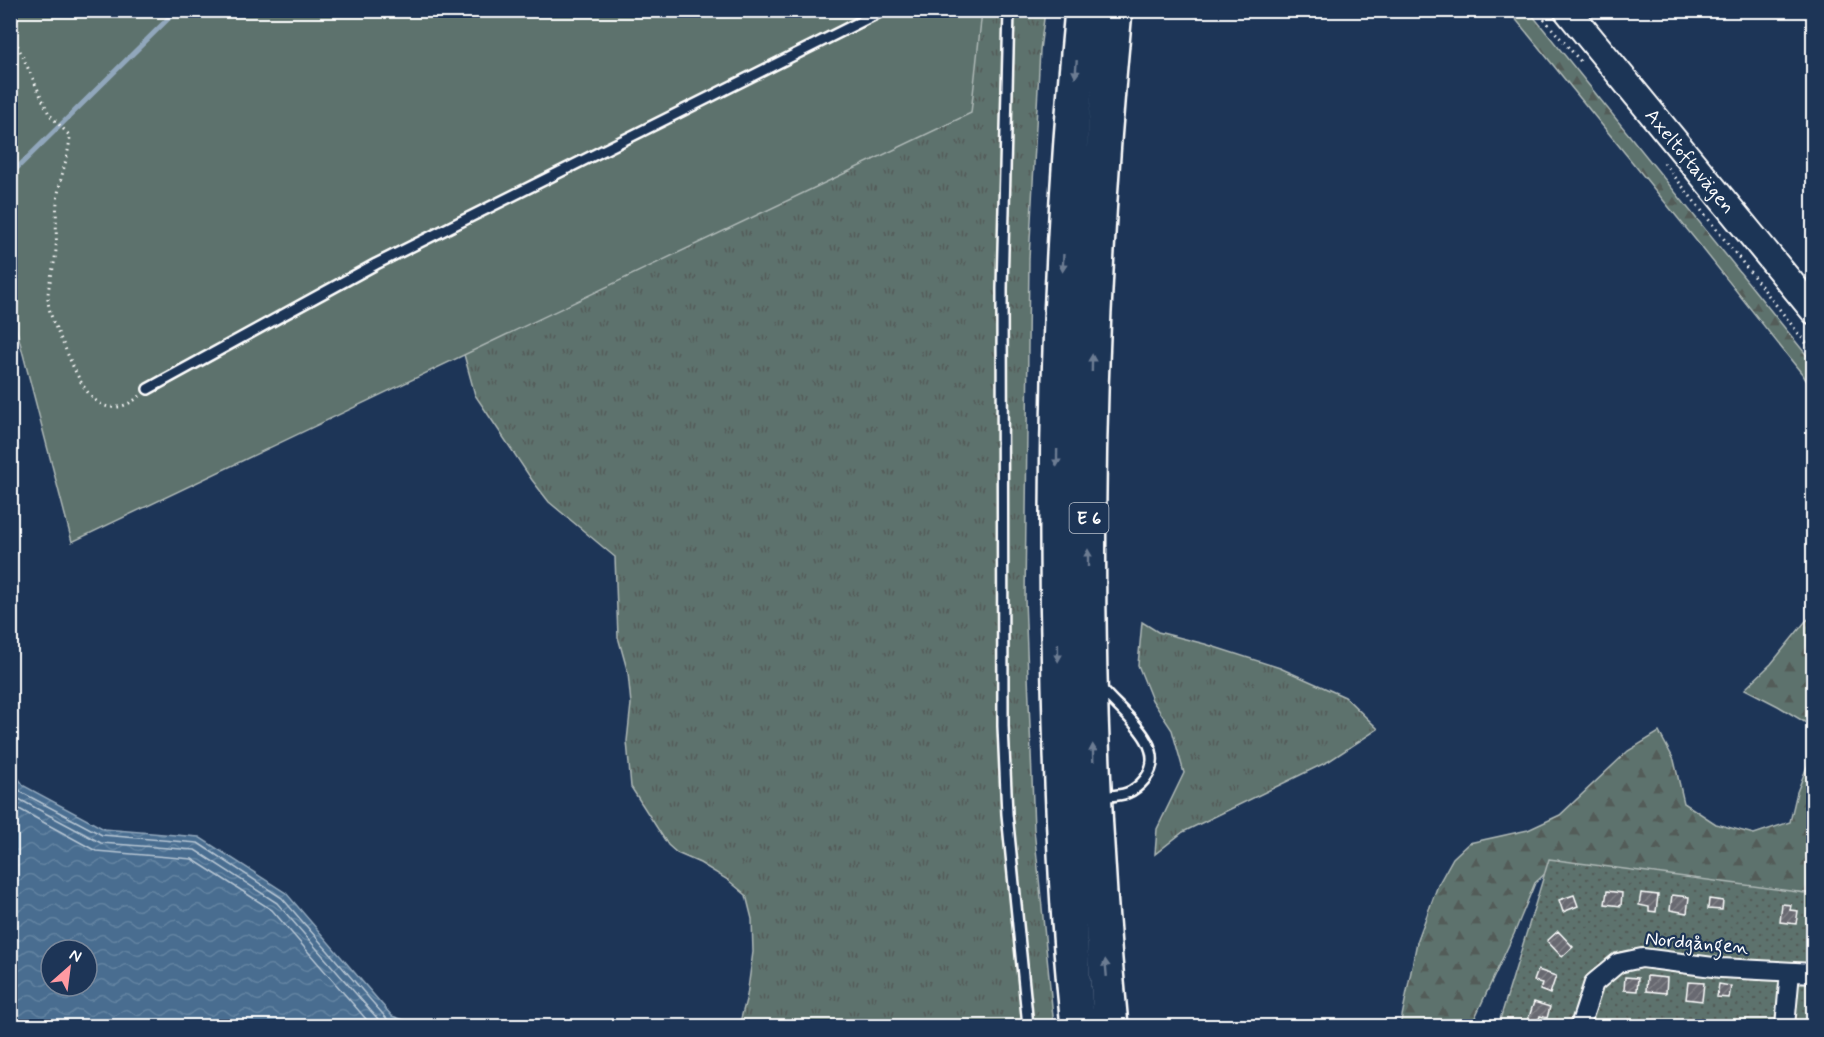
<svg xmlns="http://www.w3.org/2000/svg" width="1824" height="1037" viewBox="0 0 1824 1037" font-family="Mynerve,sans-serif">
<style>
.grass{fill:url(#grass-tufts);stroke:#aeb8b6;stroke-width:1.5}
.forest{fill:url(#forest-firs);stroke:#aeb8b6;stroke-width:1.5}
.park{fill:#5d726d;stroke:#aeb8b6;stroke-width:1.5}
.garden{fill:url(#garden-dots);stroke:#aeb8b6;stroke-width:1.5}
.water{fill:url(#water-waves);stroke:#91a7bc;stroke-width:1.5;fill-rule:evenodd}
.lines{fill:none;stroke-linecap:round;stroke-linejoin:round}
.shore{stroke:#b6c5d3;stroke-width:1.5}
.stream{stroke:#91a7bc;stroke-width:5}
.building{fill:url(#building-hatch);stroke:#fff;stroke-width:1.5}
.lane-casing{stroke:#fff;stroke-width:14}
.street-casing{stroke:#fff;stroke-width:22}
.secondary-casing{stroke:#fff;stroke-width:30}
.highway-casing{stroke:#fff;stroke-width:38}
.path{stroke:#fff;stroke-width:3;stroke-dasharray:1.5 4.5;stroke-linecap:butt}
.lane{stroke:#1d3557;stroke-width:9}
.street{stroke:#1d3557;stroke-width:18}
.secondary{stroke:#1d3557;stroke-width:26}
.highway{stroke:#1d3557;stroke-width:33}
.oneway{fill:#6c7c92}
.labels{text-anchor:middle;stroke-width:4.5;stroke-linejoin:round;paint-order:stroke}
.shield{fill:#1d3557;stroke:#bbc2cd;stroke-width:1.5}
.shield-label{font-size:18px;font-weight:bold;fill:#fff}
.street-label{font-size:20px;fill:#fff;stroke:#1d3557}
</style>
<defs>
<pattern id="grass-tufts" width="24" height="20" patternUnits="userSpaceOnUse" patternTransform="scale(1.5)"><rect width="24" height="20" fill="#5d726d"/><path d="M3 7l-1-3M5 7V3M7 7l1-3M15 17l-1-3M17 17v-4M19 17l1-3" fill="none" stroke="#535b59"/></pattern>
<pattern id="forest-firs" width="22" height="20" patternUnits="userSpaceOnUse" patternTransform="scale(1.5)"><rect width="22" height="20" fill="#5d726d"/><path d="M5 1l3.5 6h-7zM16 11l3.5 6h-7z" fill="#535b59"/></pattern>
<pattern id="garden-dots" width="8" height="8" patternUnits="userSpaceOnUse" patternTransform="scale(1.5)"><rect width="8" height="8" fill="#5d726d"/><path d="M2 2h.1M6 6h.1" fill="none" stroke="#535b59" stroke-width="1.8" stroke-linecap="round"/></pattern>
<pattern id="water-waves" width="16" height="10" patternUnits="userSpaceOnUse" patternTransform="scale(1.5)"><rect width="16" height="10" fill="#486d90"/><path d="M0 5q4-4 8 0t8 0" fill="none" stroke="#6383a1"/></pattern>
<pattern id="building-hatch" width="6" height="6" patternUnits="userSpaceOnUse" patternTransform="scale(1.5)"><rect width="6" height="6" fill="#686971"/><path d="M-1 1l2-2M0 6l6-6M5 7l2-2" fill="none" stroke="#7f8086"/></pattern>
</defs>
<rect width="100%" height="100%" fill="#1d3557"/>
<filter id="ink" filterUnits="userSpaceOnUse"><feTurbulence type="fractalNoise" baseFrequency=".0167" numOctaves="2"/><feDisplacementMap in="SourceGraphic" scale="12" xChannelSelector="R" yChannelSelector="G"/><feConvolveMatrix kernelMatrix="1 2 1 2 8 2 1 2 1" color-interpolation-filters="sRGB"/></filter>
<g filter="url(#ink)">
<path class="grass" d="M916,11H1045L1040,50L1029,259L1025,599L1034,829L1054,1026H739L747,996L753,952L752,919L746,895L728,880L700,863L677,853L668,845L631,787L627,741L631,704L628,673L618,637L615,557L549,502L532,480L475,395L462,347Z
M1142,622L1158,632L1205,644L1280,668L1345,697L1378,729L1329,761L1183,832L1155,854L1157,829L1184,773L1172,730L1152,700L1138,665Z"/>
<path class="forest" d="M1509,11H1529L1813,363V391L1803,375L1699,244Z
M1813,615V894L1568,867L1548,871L1535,883L1514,934L1471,1026H1400L1417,942L1438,885L1453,858L1469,843L1528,830L1560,815L1628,751L1659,732L1674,760L1684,803L1716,824L1754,834L1790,822L1797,792L1812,754L1808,724L1778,706L1745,689L1771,664L1805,622Z"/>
<path class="park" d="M10,11H982L971,113L72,542L11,308Z"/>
<path class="garden" d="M1549,859L1813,894V1026H1498Z"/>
<path class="water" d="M11,768L24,786L104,829L199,837L286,893L392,1016L421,1026H11ZM51,950H87V986H51Z"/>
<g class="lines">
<path class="shore" d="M10,778L21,792L102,835L198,843L282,898L388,1020L404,1026
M10,791L17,798L101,843L195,850L277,903L384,1026
M10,804L96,851L192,859L272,910L372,1026"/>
<path class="stream" d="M10,175L177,10"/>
</g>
<path class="building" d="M1607,891L1622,893L1621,906L1605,904Z
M1641,893L1658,895L1656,912L1649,911V907L1639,905Z
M1574,895L1578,906L1563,912L1559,900Z
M1672,895L1689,897L1687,913L1670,910Z
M1709,899L1723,901L1722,910L1708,909Z
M1782,904L1791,905L1790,910L1798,911L1796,924L1780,922Z
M1558,931L1573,947L1562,957L1547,941Z
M1538,970L1556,976L1550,994L1540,990L1542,983L1534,981Z
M1647,976L1667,978L1666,993L1646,991Z
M1625,977L1638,978L1637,991L1624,990Z
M1688,982L1704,983L1702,1001L1686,999Z
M1719,984L1731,986L1729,998L1717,997Z
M1809,993L1814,994V1007L1808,1006Z
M1534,1002L1550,1007L1547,1018L1540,1016L1537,1026H1526Z"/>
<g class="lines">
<defs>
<path id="lane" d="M1009,10L1002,289L1003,726L1007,814L1028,1026
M148,389L376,264L884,10
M1100,797C1121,795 1131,796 1145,779C1171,746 1120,712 1101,688"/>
<path id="street" d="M1580,1026L1594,983L1618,963L1642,958L1721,968L1814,973
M1785,1026L1790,972"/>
<g id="secondary">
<path id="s1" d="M1567,10L1814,311"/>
</g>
<path id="highway" d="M1078,1026C1066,913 1062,799 1059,685C1053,459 1060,235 1082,10
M1111,1026C1078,689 1083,348 1115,10"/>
</defs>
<use href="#lane" class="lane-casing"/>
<use href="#street" class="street-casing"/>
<use href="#secondary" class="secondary-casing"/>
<use href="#highway" class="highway-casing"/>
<path class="path" d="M1536,10L1582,63
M10,29L49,114L70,136C69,155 61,174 58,194C55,213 57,231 56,250C55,265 49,280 48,295C47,313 58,332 65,348C79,380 97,430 140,396
M1664,163L1814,353"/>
<use href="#lane" class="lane"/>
<use href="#street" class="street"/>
<use href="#secondary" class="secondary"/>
<use href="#highway" class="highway"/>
</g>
<defs><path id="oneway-solid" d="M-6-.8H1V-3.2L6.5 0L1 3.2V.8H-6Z" transform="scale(1.5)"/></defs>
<g class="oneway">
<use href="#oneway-solid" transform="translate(1076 69) rotate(95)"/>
<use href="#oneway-solid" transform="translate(1063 263) rotate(93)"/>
<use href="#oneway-solid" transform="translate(1092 363) rotate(-89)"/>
<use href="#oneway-solid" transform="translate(1057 458) rotate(91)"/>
<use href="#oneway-solid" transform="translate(1088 558) rotate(-90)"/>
<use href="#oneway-solid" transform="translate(1058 653) rotate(89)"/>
<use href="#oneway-solid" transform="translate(1093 753) rotate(-92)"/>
<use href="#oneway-solid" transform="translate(1106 968) rotate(-95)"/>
</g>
</g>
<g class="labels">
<rect class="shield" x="1069.5" y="503" width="39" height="30" rx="4.5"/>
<g class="shield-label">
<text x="1089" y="524">E 6</text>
</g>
<g class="street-label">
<text dy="7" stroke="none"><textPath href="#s1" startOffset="195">Axeltoftavägen</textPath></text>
<text transform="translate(1697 942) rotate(5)" y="7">Nordgången</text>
</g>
</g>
<rect width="1824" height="1037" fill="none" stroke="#1d3557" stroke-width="36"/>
<rect x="18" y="18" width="1788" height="1001" fill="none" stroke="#fff" stroke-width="2" filter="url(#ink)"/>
<g transform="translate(69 968) rotate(28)"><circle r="28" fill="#1d3557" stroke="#77869a" stroke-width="1.5"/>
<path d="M0-4.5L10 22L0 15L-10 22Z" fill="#ff9aa2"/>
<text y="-9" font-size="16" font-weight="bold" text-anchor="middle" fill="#ffffff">N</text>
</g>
</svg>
